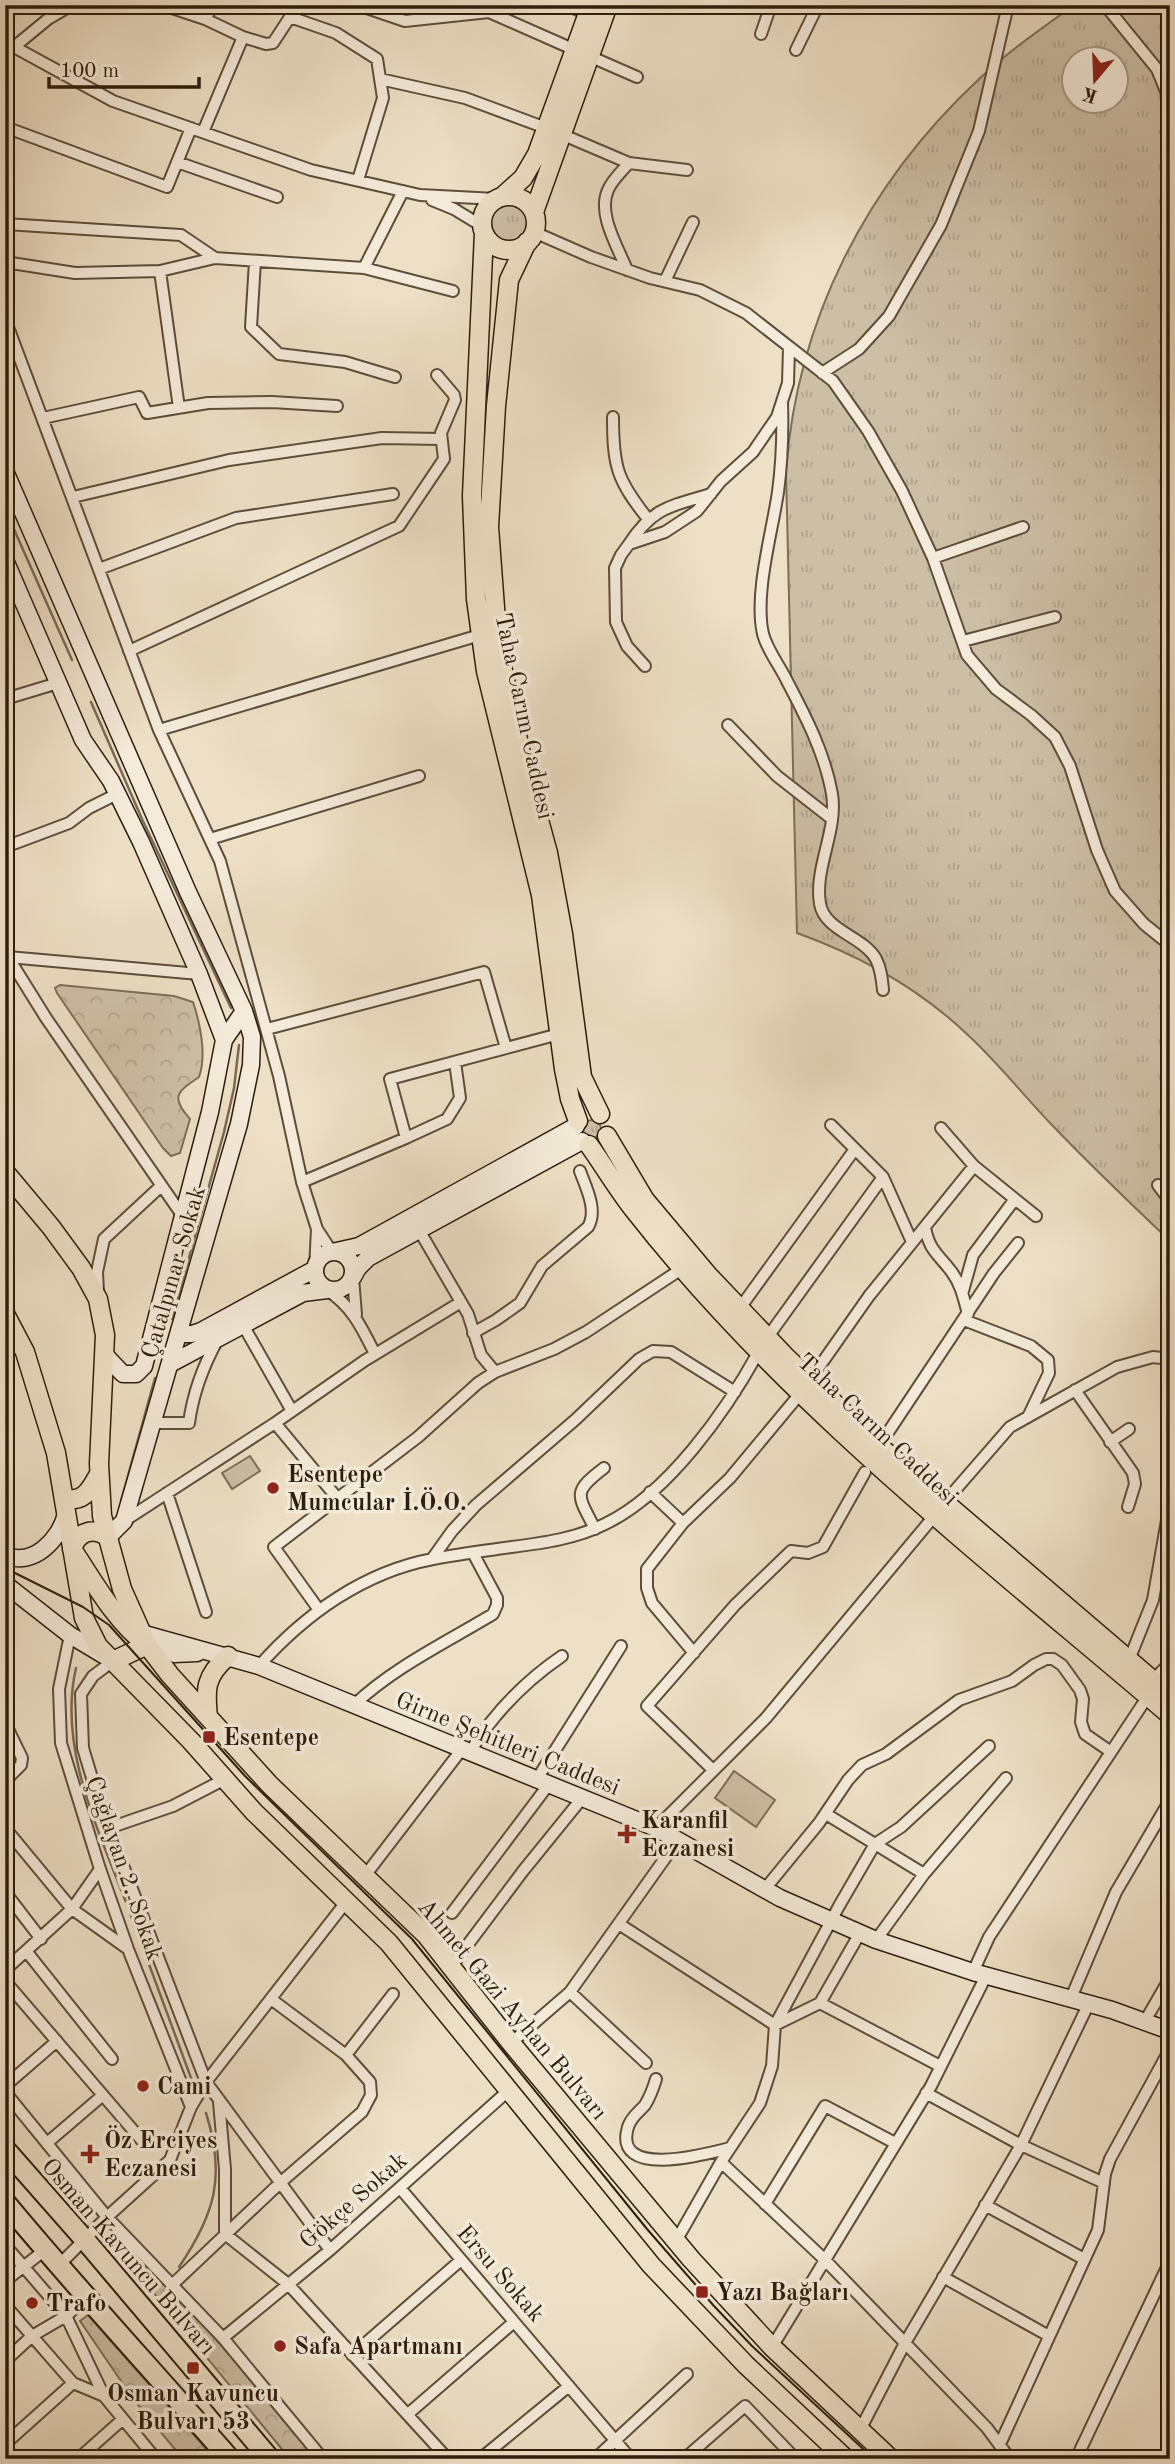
<svg xmlns="http://www.w3.org/2000/svg" width="1175" height="2464" viewBox="0 0 1175 2464" font-family="'Old Standard TT',serif">
<style>
.grass{fill:url(#grass-tufts);stroke:#7d6e59;stroke-width:2;fill-rule:evenodd}
.forest{fill:url(#forest-crowns);stroke:#7d6e59;stroke-width:2}
.garden{fill:#cdbfa6;stroke:#7d6e59;stroke-width:2}
.lines{fill:none;stroke-linecap:round;stroke-linejoin:round}
.stream{stroke:#796a56;stroke-width:2.5}
.street-casing{stroke:#5d4e3a;stroke-width:14}
.secondary-casing{stroke:#2d1d0c;stroke-width:19}
.primary-casing{stroke:#2d1d0c;stroke-width:21}
.highway-casing{stroke:#2d1d0c;stroke-width:23}
.street{stroke:#f4ebda;stroke-width:10}
.secondary{stroke:#f4ebda;stroke-width:16}
.primary{stroke:#eee0c6;stroke-width:18}
.highway{stroke:#eee0c6;stroke-width:19}
.tram{stroke:#2d1d0c;stroke-width:2}
.poi-dot{fill:#8f2418;stroke:#f4ebda;stroke-width:2.5}
.labels{text-anchor:middle;stroke-width:7;stroke-linejoin:round;paint-order:stroke}
.street-label{font-size:24px;fill:#2d1d0c;stroke:#f4ebda}
.poi-label{font-size:24px;font-weight:bold;fill:#2d1d0c;stroke:#f4ebda;text-anchor:start}
</style>
<defs>
<pattern id="grass-tufts" width="24" height="20" patternUnits="userSpaceOnUse" patternTransform="scale(1.75)"><rect width="24" height="20" fill="#cdbfa6"/><path d="M3 7l-1-3M5 7V3M7 7l1-3M15 17l-1-3M17 17v-4M19 17l1-3" fill="none" stroke="#b0a48e"/></pattern>
<pattern id="forest-crowns" width="20" height="18" patternUnits="userSpaceOnUse" patternTransform="scale(1.75)"><rect width="20" height="18" fill="#cdbfa6"/><path d="M2 6a3 3 0 1 1 6 0M12 15a3 3 0 1 1 6 0" fill="none" stroke="#b0a48e"/></pattern>
</defs>
<rect width="100%" height="100%" fill="#eee0c6"/>
<filter id="stains"><feTurbulence type="fractalNoise" baseFrequency=".00286" numOctaves="4"/><feColorMatrix values="0 0 0 0 .2 0 0 0 0 .09 0 0 0 0 .02 0 0 0 .5 -.17"/></filter>
<radialGradient id="worn" r=".72"><stop offset=".6" stop-color="#630" stop-opacity="0"/><stop offset="1" stop-color="#630" stop-opacity=".3"/></radialGradient>
<path class="grass" d="M1074,5H1170V1241C1130,1203 1090,1165 1052,1125C1024,1096 999,1064 969,1036C920,989 861,956 797,933L786,471C797,319 867,184 978,80C1007,52 1041,29 1074,5ZM1074,60H1116V102H1074Z
M489 223a20 20 0 1 1 40 0a20 20 0 1 1-40 0Z
M583 1129a9 9 0 1 1 18 0a9 9 0 1 1-18 0Z"/>
<path class="forest" d="M60,985L174,996L193,1002C200,1023 207,1055 199,1077C177,1092 170,1097 190,1119L180,1153L171,1156L163,1148L57,993L55,988Z
M130,2243L285,2417L319,2459H290L126,2259Z
M88,2315L215,2459H183L134,2400L80,2321Z"/>
<path class="garden" d="M250,1456L260,1471L232,1489L222,1473Z
M734,1771L775,1800L756,1827L715,1798Z"/>
<g class="lines">
<path class="stream" d="M5,509L72,660
M91,702L142,819L231,1008
M172,1319L224,1132L234,1088L239,1045
M121,1501L155,1378
M76,1668C57,1750 101,1835 129,1910C151,1969 172,2028 194,2086
M179,2267C215,2214 226,2176 206,2113"/>
<defs>
<path id="street" d="M163,5L205,19L213,5
M358,5L405,21L489,12L575,50
M567,5L587,14
M1105,5L1157,69L1170,101
M761,34L771,5
M243,37L266,44L273,43L290,17L336,33L377,59L383,98L358,180
M5,42L113,101L311,170L420,195L496,199
M14,47L48,19L72,5
M796,50L818,5
M589,56L637,77
M380,79L465,98L546,128
M5,127L167,187L191,128
M203,132L243,37L205,19
M561,134L629,163L687,170
M177,162L277,197
M432,200L454,209L482,226
M5,224L181,235L215,258
M534,232L591,257L650,278L700,290L746,313L833,381L868,431L902,491L933,558L967,655L996,689L1031,715L1055,737L1070,766L1097,850L1115,891L1144,924L1170,945
M255,261L251,327L279,354L345,362L395,377
M5,262L75,273L160,271L215,258L364,268L453,291
M364,268L403,191
M627,270C618,247 597,214 608,190C612,180 622,171 629,163
M160,271L179,408
M665,281L693,222
M5,319L159,730L220,861L279,1076L302,1182L317,1229L332,1252
M822,373L859,349L889,316L941,225L979,131L1008,5
M782,402C783,433 782,462 778,492C772,533 754,594 763,634C767,650 780,666 787,681C806,717 825,754 832,794C838,831 814,867 820,904C825,931 863,936 876,959C881,969 882,979 883,990
M613,417C613,467 617,480 648,519
M43,418L139,397L147,413L208,403L272,402L337,406
M73,497L229,460L382,438L441,439
M629,544C653,507 671,506 711,494
M933,558L1023,527
M99,569L236,518L393,494
M963,641L1055,617
M129,651L399,526L444,459L441,433L455,400L454,395L437,375
M645,666L627,646L616,622L615,568L621,555L629,544L665,532L697,511L721,481L753,452L777,417L788,383L789,348
M5,699L58,683
M728,725L777,776L832,819
M159,730L480,635
M210,839L419,776
M5,847L69,823L89,808L117,794
M5,952L8,957L199,974
M8,957L46,1018L184,1218
M267,1029L484,972L506,1048
M831,1125L883,1177L912,1242
M941,1128L974,1166L1036,1216
M406,1138L447,1119L460,1098L455,1062
M302,1182L406,1138L390,1079L559,1034
M1158,1185L1170,1201
M925,1227C929,1250 938,1254 951,1271C961,1284 964,1299 968,1314
M419,1230L468,1314L481,1355L495,1372
M315,1269L317,1229
M353,1277L356,1315
M327,1290C352,1306 362,1328 375,1354
M963,1291L973,1255L1015,1199
M98,1292L97,1272L104,1239L161,1186
M740,1308L855,1149
M964,1320L1031,1346L1048,1360L1049,1373L1028,1417
M243,1325L292,1411
M473,1333L496,1320L520,1303L542,1266L588,1227C598,1210 586,1188 580,1171
M767,1338L883,1177
M810,1380L869,1296L974,1166
M1075,1390L1133,1473L1135,1484L1128,1507
M152,1423H189C193,1393 203,1366 218,1339
M275,1423L338,1499
M1110,1442L1129,1429
M879,1446L994,1273L1018,1243
M650,1492L683,1523L647,1569V1588L652,1603L694,1653
M167,1493L206,1612
M944,1503L1010,1427L1117,1367L1153,1357L1170,1359
M124,1521L275,1423L364,1361L461,1302
M683,1523L730,1478L794,1401
M595,1529C578,1495 571,1493 604,1468
M432,1559L452,1531L476,1505L575,1420L639,1359L653,1351L671,1352L735,1392
M319,1610L274,1547L418,1437L478,1383L495,1372L554,1349L586,1332L683,1268
M70,1635L59,1689L61,1743L100,1869L128,1949L191,2107
M1129,1660L1153,1600L1170,1503
M113,1661L93,1676L81,1694L83,1748L101,1808L206,2082L330,2250
M259,1666C305,1614 364,1572 433,1559C454,1555 476,1552 497,1549C533,1544 571,1541 605,1524C668,1494 726,1411 759,1351
M1153,1680L1170,1663
M354,1705C394,1667 447,1642 493,1614L497,1605V1598L473,1553
M5,1723L22,1758L21,1765L5,1781
M470,1752C494,1713 524,1682 562,1656
M713,1770L647,1706L735,1605L791,1551L808,1553L823,1547L865,1472
M537,1779L621,1646
M826,1814L924,1874
M5,1828L72,1909L128,1949
M109,1828L173,1806L225,1779
M656,1828L766,1718L935,1515
M364,1877L462,1749
M764,1890L819,1823L848,1780L862,1765L886,1754L959,1700L1012,1681L1034,1665L1046,1659H1053L1062,1665L1080,1690L1083,1699L1081,1722L1085,1734L1111,1752
M5,1892L41,1939
M452,1913L549,1784
M619,1924L775,2025L820,2003L860,1933
M876,1940L924,1874L1006,1778
M27,1952L112,2059
M451,1967L523,1871L583,1797
M5,1970L72,1909L100,1869
M973,1972L989,1937L1148,1696
M5,1981L144,2143
M570,1992L646,2063
M1071,1998L1116,1892L1170,1800
M820,2003L940,2066
M1145,2021L1170,1978
M511,2043L570,1992L678,1840
M346,2055L393,1994
M656,2079C653,2089 650,2097 645,2105C639,2112 631,2117 628,2127C612,2180 707,2154 730,2148
M5,2086L57,2041
M5,2092L107,2217L223,2338L323,2459
M926,2093L1021,2145L1104,2183
M219,2102L225,2169V2234L288,2284L448,2459
M47,2143L103,2095
M721,2162L824,2259L987,2428L1010,2459
M400,2188L631,2459
M765,2204L825,2106L895,2143
M985,2205L1084,2259
M676,2241L721,2162L760,2103L772,2066L775,2025L839,1906L875,1844L901,1827L989,1746
M5,2245L66,2316L104,2396L156,2459
M58,2266L107,2217L170,2160L191,2107L206,2082L346,1902
M943,2277L1049,2336
M5,2281L45,2250
M172,2285L280,2183L362,2112L371,2095L370,2082L346,2055L271,1999
M5,2305L73,2383L104,2396
M223,2338L330,2250L508,2091
M772,2347L931,2086L986,1976
M352,2355L461,2260
M5,2361L32,2336L66,2316L88,2296
M408,2414L514,2322
M860,2430L905,2343L1021,2145L1089,2003
M5,2444L73,2383
M1000,2444L1098,2230L1105,2174L1110,2159L1170,2049
M78,2459L123,2419
M480,2459L569,2386
M595,2459L687,2374
M684,2459L745,2406L790,2453L783,2459
M1076,2459L1170,2261"/>
<path id="secondary" d="M5,471L188,892L244,1011L252,1037L251,1065L239,1124L124,1521L108,1537
M5,560L83,740L111,781L141,842L199,974L224,1040
M315 1271a19 19 0 1 1 38 0a19 19 0 1 1-38 0Z
M332,1252L359,1246L576,1126
M353,1277L358,1268L368,1258L582,1141
M179,1334H192L201,1331L315,1269
M105,1355L123,1374H136L144,1366L210,1112L224,1040L244,1011
M170,1364L303,1293L327,1290
M5,1555C33,1568 60,1539 66,1514
M5,1584L70,1635L105,1656
M141,1633L259,1666L656,1828L780,1898L876,1940L973,1972L1112,2010L1170,2031
M147,1645L174,1654L197,1653"/>
<path id="primary" d="M482 223a27 27 0 1 1 54 0a27 27 0 1 1-54 0Z
M502,197L523,178L537,154L591,5
M534,212L608,5
M484,233L472,496L476,599L486,671L541,895L564,1069L570,1099L578,1121
M527,242L509,280L496,406L489,527L498,648L522,758L548,853L563,934L582,1077L600,1114
M607,1136L645,1200L708,1275L785,1356L879,1446L1170,1695
M589,1145C604,1166 618,1190 634,1210C786,1404 984,1556 1170,1715
M5,1172L51,1227L81,1268L98,1299L105,1335L99,1464L102,1516L122,1589L147,1645L170,1675L270,1785L426,1935L511,2043L691,2259L772,2347L891,2459
M5,1314L25,1352L56,1453L84,1618L98,1646L191,1741L254,1812L389,1943L651,2265L746,2365L846,2459
M64,1499C85,1502 90,1490 99,1474
M108,1537C93,1527 78,1531 72,1549C94,1582 115,1621 147,1645L113,1661
M208,1717C205,1689 205,1676 228,1656"/>
<path id="highway" d="M5,2149L85,2240L270,2459
M5,2202C78,2290 155,2373 230,2459"/>
</defs>
<use href="#street" class="street-casing"/>
<use href="#secondary" class="secondary-casing"/>
<use href="#primary" class="primary-casing"/>
<use href="#highway" class="highway-casing"/>
<use href="#street" class="street"/>
<use href="#secondary" class="secondary"/>
<use href="#primary" class="primary"/>
<use href="#highway" class="highway"/>
<path class="tram" d="M5,1568L83,1607L109,1625L245,1776L412,1939L647,2229L714,2306L752,2346L874,2459"/>
</g>
<g class="poi-dot">
<circle cx="273" cy="1488" r="7"/>
<rect x="202" y="1730" width="14" height="14" rx="3.5"/>
<path d="M623.5 1823.5h7v7h7v7h-7v7h-7v-7h-7v-7h7z"/>
<circle cx="143" cy="2086" r="7"/>
<path d="M86.5 2143.5h7v7h7v7h-7v7h-7v-7h-7v-7h7z"/>
<rect x="695" y="2285" width="14" height="14" rx="3.5"/>
<circle cx="32" cy="2303" r="7"/>
<circle cx="280" cy="2346" r="7"/>
<rect x="186" y="2361" width="14" height="14" rx="3.5"/>
</g>
<g class="labels">
<g class="street-label">
<text transform="translate(525 716) rotate(78)" y="8">Taha Carım Caddesi</text>
<text transform="translate(173 1272) rotate(-74)" y="8">Çatalpınar Sokak</text>
<text transform="translate(878 1429) rotate(43)" y="8">Taha Carım Caddesi</text>
<text transform="translate(508 1743) rotate(22)" y="8">Girne Şehitleri Caddesi</text>
<text transform="translate(125 1868) rotate(71)" y="8">Çağlayan 2. Sokak</text>
<text transform="translate(513 2009) rotate(50)" y="8">Ahmet Gazi Ayhan Bulvarı</text>
<text transform="translate(353 2200) rotate(-41)" y="8">Gökçe Sokak</text>
<text transform="translate(129 2256) rotate(49)" y="8">Osman Kavuncu Bulvarı</text>
<text transform="translate(501 2273) rotate(49)" y="8">Ersu Sokak</text>
</g>
<g class="poi-label">
<text x="287" y="1482">Esentepe<tspan x="287" dy="28">Mumcular İ.Ö.O.</tspan></text>
<text x="223" y="1745">Esentepe</text>
<text x="641" y="1828">Karanfil<tspan x="641" dy="28">Eczanesi</tspan></text>
<text x="157" y="2094">Cami</text>
<text x="104" y="2148">Öz Erciyes<tspan x="104" dy="28">Eczanesi</tspan></text>
<text x="716" y="2300">Yazı Bağları</text>
<text x="46" y="2311">Trafo</text>
<text x="294" y="2354">Safa Apartmanı</text>
<text x="193" y="2401" text-anchor="middle">Osman Kavuncu<tspan x="193" dy="28">Bulvarı 53</tspan></text>
</g>
</g>
<rect width="1175" height="2464" fill="none" stroke="#eee0c6" stroke-width="28"/>
<rect x="7" y="7" width="1161" height="2450" fill="none" stroke="#2d1d0c" stroke-width="3.5"/>
<rect x="14" y="14" width="1147" height="2436" fill="none" stroke="#2d1d0c" stroke-width="2"/>
<g transform="translate(1095 80) rotate(199)"><circle r="33" fill="#f4ebda" stroke="#a49988" stroke-width="2"/>
<path d="M0-5L12 26L0 18L-12 26Z" fill="#8f2418"/>
<text y="-10" font-size="19" font-weight="bold" text-anchor="middle" fill="#2d1d0c">K</text>
</g>
<path d="M49 77v10h150v-10" fill="none" stroke="#2d1d0c" stroke-width="3.5"/>
<text x="60" y="77" font-size="21" fill="#2d1d0c" stroke="#f4ebda" stroke-width="5" paint-order="stroke">100 m</text>
<rect width="100%" height="100%" filter="url(#stains)"/>
<rect width="100%" height="100%" fill="url(#worn)"/>
</svg>
